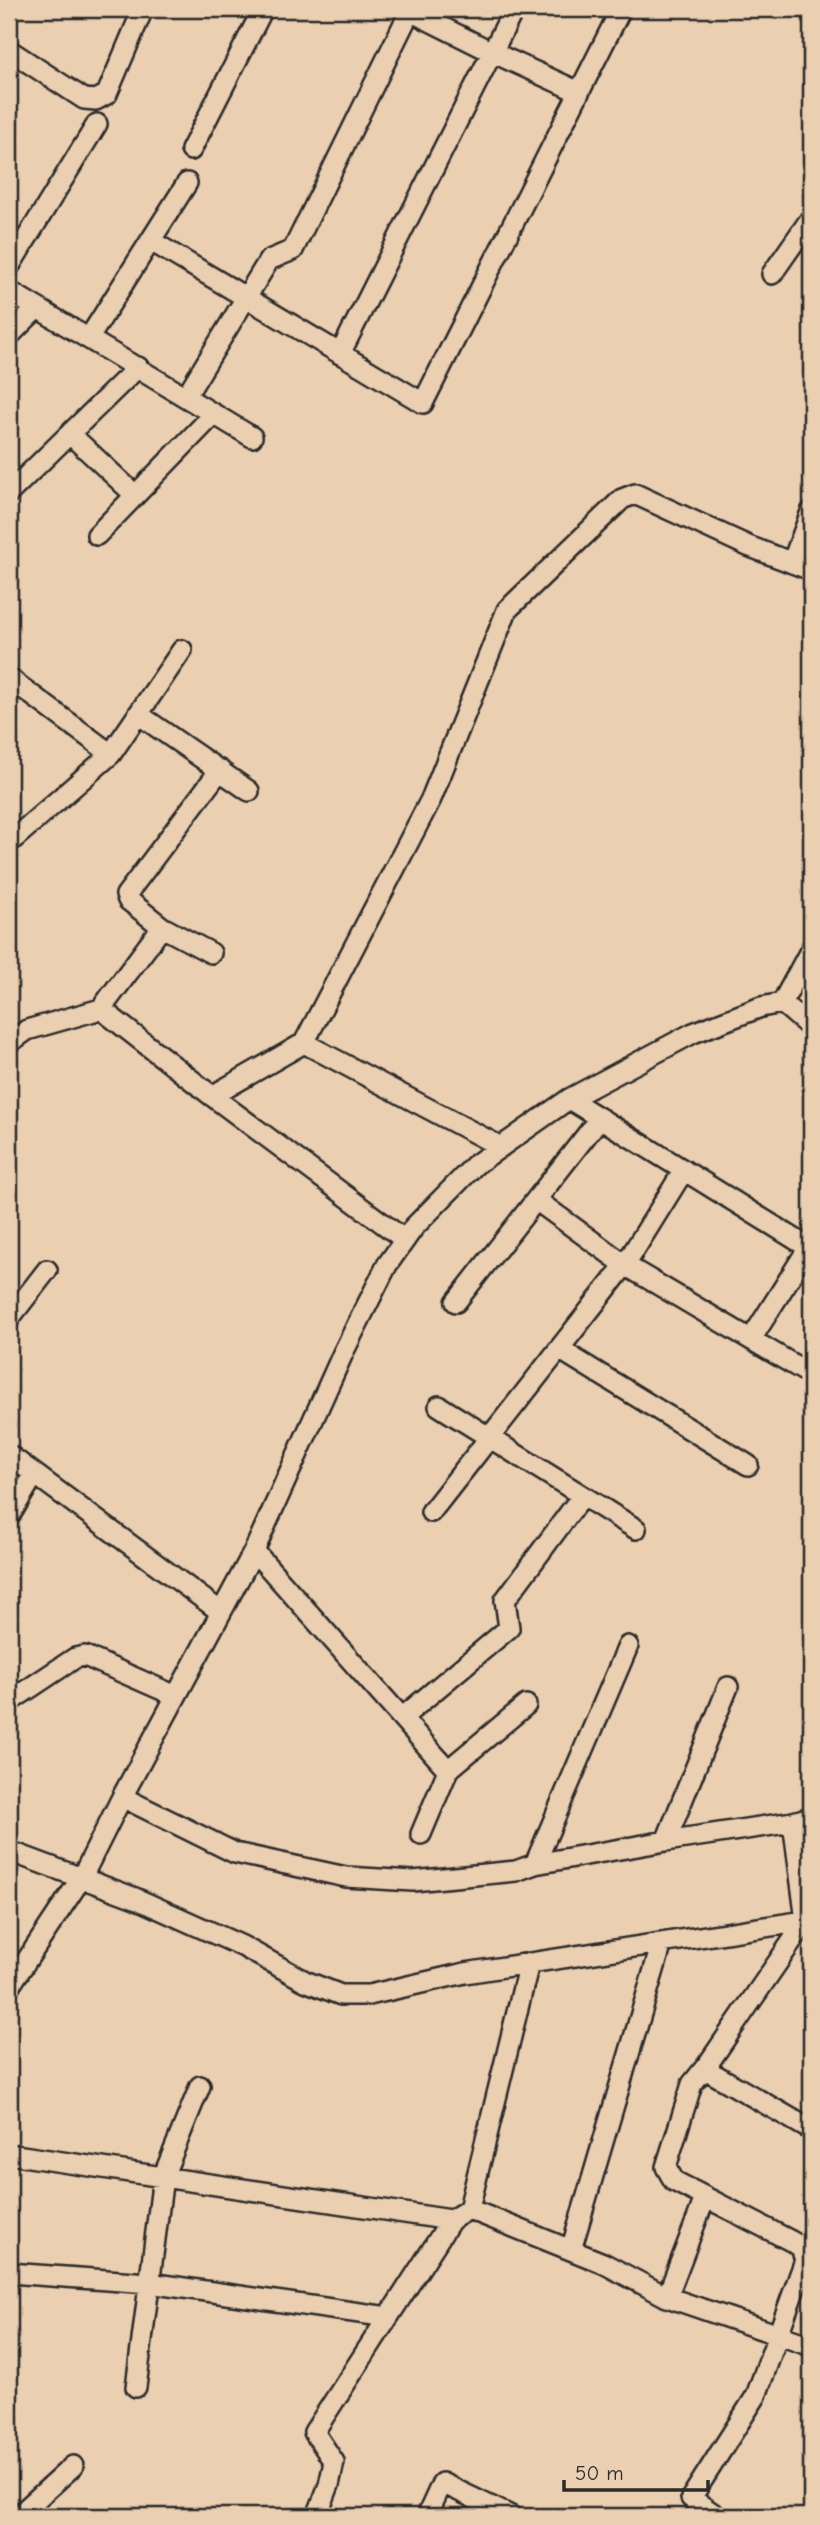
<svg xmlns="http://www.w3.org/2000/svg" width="820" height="2525" viewBox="0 0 820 2525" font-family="'Comic Neue',sans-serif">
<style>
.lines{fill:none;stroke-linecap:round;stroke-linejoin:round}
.street-casing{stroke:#2b2b2b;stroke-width:24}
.street{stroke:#eacfb1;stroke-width:19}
</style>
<rect width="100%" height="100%" fill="#eacfb1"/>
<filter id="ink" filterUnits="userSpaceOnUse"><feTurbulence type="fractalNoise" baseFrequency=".0143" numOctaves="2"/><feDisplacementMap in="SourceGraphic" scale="14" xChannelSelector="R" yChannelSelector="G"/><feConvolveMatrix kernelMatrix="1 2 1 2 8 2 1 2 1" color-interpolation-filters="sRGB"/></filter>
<g filter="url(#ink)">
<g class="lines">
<defs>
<path id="street" d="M410,11L492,52L579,92
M9,50L84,99L96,100L107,94L143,9
M191,150L263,9
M151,241L423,403L621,9
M9,267L97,124
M772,274L811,218
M9,291L252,437
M9,336L37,308
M89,338L187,183
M340,354L514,9
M186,396L269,260L293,250L411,9
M70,434L135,495
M9,493L138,367
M97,535L214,414
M792,563L811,512
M9,678L111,754
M138,714L249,791
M9,843L111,754L182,650
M211,953L162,927L128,900L126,895L220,770
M782,1003L811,1028
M101,1009L212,1096L405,1240
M9,1043L27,1030L101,1009L162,927
M304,1043L501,1147
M212,1096L304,1043L431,799L507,610L622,499L635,494L748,546L811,570
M569,1099L811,1249
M536,1200L625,1265L811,1375
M456,1302L600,1118
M9,1319L47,1270
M752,1338L809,1247
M559,1349L748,1465
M439,1406L636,1529
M9,1455L221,1612
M431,1512L625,1265L684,1170
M9,1517L34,1475
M254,1551L448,1770
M9,1702L75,1658L85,1656L176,1696
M403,1717L509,1628L505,1600L582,1496
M122,1797L235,1853L346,1877L413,1881L516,1871L535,1864L666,1841L793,1822L811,1817
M793,1822L806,1921L708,2064L712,2073L811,2130
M421,1834L448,1770L526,1705
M666,1841L728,1687
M9,1851L135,1898L242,1946L305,1981L341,1995H369L465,1973L811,1920
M535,1864L628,1646
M9,1987L82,1877L122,1797L254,1551L344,1351L387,1265L414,1227L475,1165L569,1099L693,1033L761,1007L782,1003L811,949
M708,2064L692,2084L666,2167L674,2181L791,2241L801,2247L805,2260L756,2396L691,2498L717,2516
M9,2154L451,2220
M469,2209L603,2263L667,2297L811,2346
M571,2250L662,1943
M9,2273L149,2283L388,2317
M667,2297L705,2198
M136,2387L163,2177L200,2086
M18,2516L73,2466
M317,2516L329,2485L334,2462L314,2432L451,2220L469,2209L529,1963
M427,2516L442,2483L511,2516"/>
</defs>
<use href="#street" class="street-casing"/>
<use href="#street" class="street"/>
</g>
</g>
<rect width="820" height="2525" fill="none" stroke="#eacfb1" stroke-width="35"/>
<rect x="18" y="18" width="785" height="2490" fill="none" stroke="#2b2b2b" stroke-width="2.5" filter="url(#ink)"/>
<path d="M564 2480v10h144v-10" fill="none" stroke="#2b2b2b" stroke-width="3.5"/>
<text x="575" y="2480" font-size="21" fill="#2b2b2b" stroke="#eacfb1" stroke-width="5" paint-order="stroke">50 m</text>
</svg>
